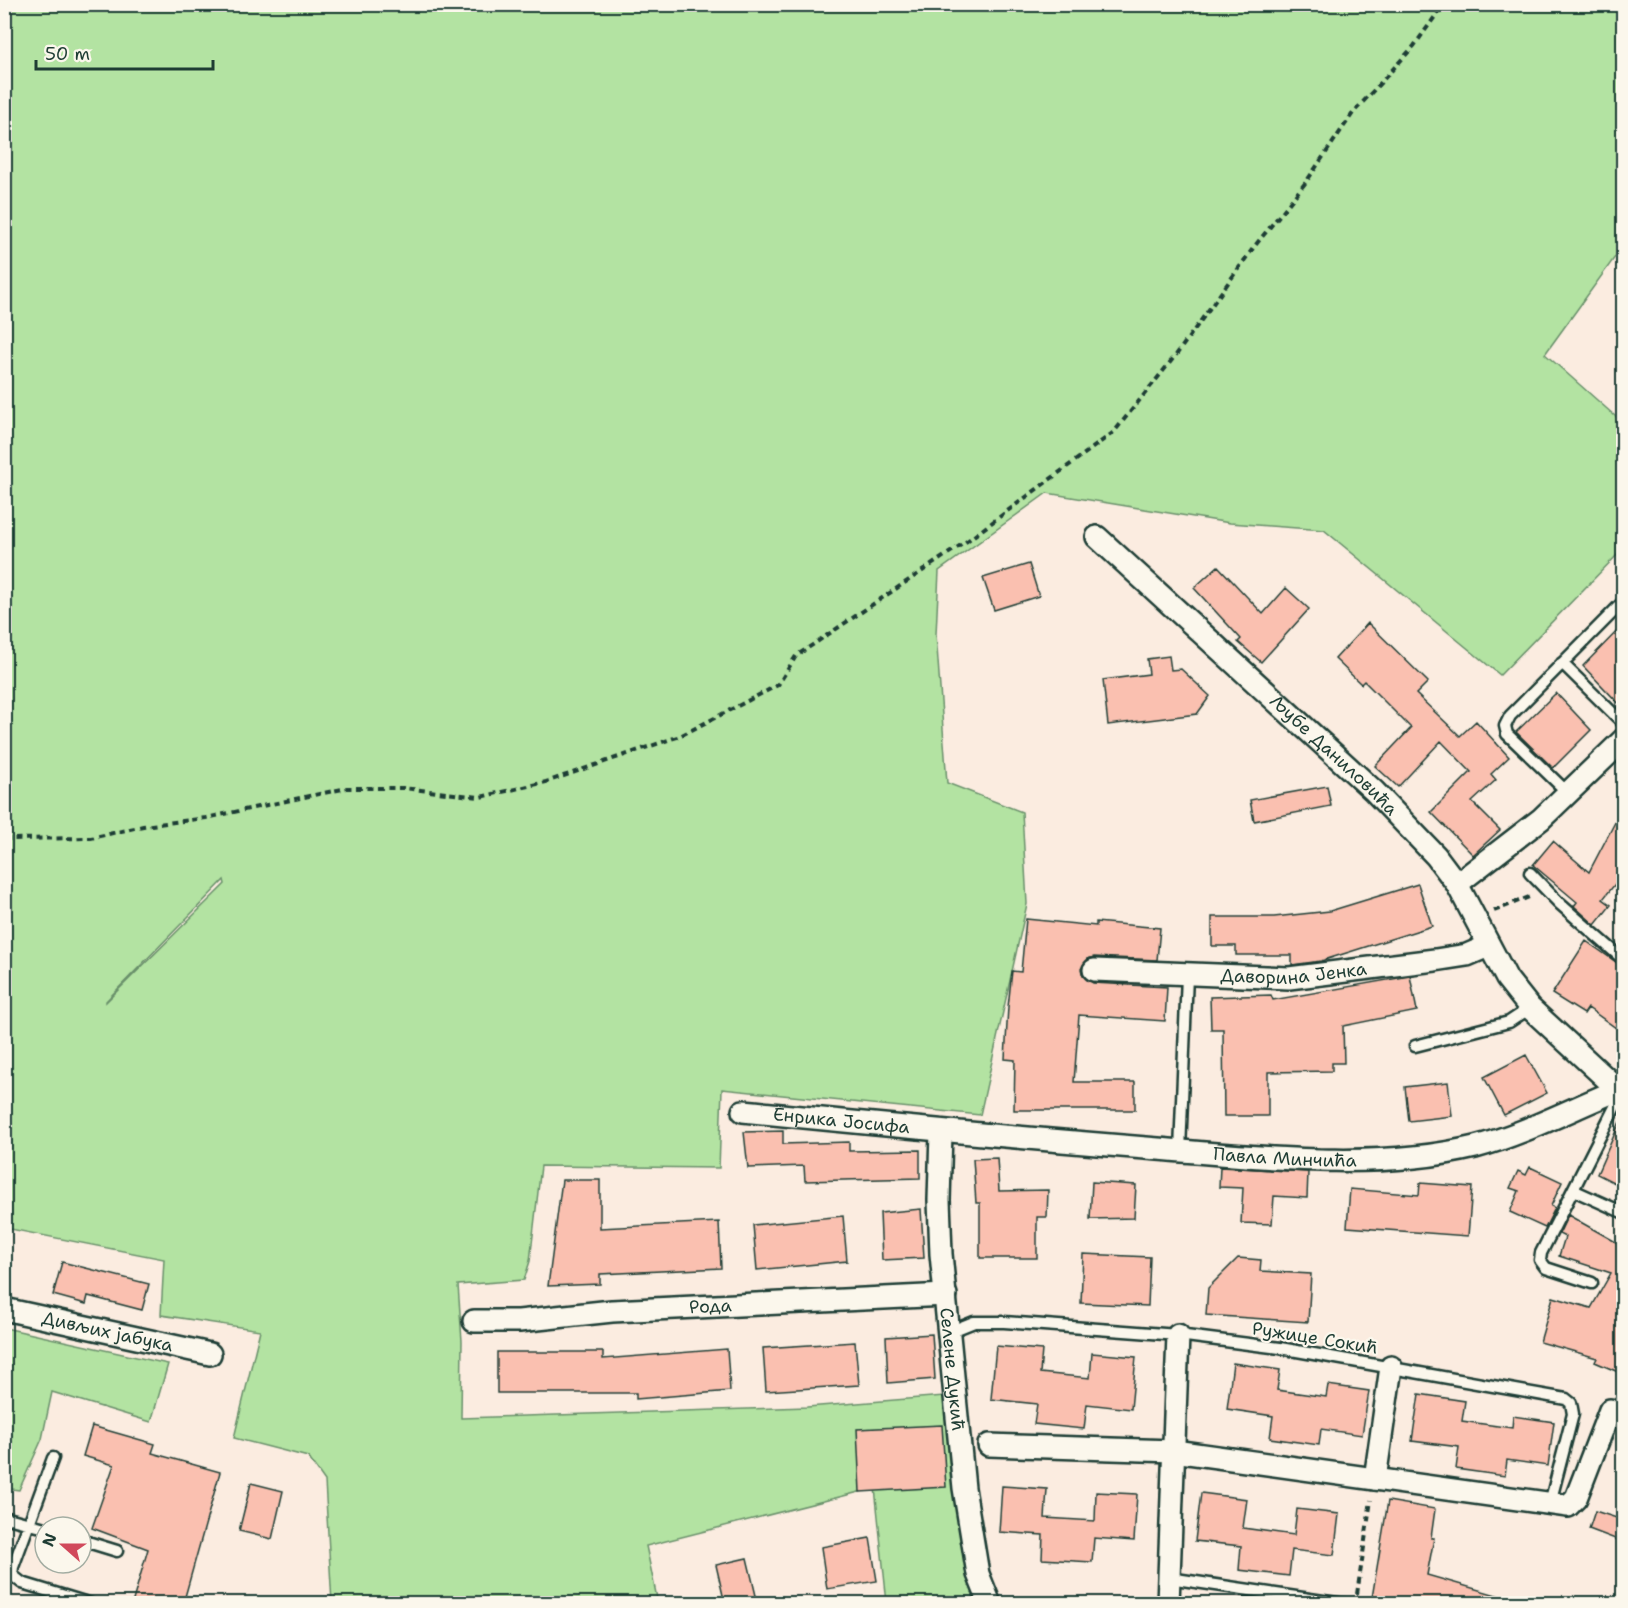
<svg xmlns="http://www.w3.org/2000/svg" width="1628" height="1608" viewBox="0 0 1628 1608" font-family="'Shantell Sans',sans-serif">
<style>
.green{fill:#b3e3a2;stroke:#69906b;stroke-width:1.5;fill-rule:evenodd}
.building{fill:#fac0b0;stroke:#1f3d34;stroke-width:1.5}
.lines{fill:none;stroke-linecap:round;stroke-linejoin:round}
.lane-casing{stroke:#1f3d34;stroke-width:15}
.street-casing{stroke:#1f3d34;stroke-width:26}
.path{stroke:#1f3d34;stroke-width:4;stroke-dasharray:6 4.5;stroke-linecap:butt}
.lane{stroke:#fbf7ec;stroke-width:10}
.street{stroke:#fbf7ec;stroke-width:21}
.labels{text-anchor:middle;stroke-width:4.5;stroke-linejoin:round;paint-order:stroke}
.street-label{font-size:18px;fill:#1f3d34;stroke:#fbf7ec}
</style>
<rect width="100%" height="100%" fill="#fbece0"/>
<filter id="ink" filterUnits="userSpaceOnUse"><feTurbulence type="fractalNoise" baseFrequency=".0167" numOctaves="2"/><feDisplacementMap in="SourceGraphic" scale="12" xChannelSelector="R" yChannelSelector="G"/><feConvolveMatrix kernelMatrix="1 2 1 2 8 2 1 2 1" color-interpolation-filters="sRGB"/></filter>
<g filter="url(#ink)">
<path class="green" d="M4,5H1623V246L1545,354L1623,423V549L1500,675L1324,530L1230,523L1047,493L939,571L936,634L947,783L1022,812L1027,904L980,1115L722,1089L719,1168L541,1166L530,1261L524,1280L458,1285L462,1341L461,1418L807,1407L957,1395L990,1603H887L875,1488L646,1546L658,1603H332L325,1481L308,1457L234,1438L260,1330L161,1315L164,1259L5,1228ZM224,880L225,884L106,1002V1001Z
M5,1328L168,1364L151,1422L52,1392L42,1439L19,1490L5,1488Z"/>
<path class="building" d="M1029,564L1039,596L994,610L983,578Z
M1218,566L1263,614L1286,588L1309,609L1261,662L1238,642L1241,639L1194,588Z
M1368,623L1428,682L1416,694L1460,736L1476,721L1509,757L1491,774L1496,780L1472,802L1500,830L1473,855L1431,812L1471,772L1441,741L1398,787L1375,766L1411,728L1364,681L1361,684L1335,659Z
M1623,625V708L1583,666Z
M1169,656L1171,670L1181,669L1210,696L1197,714L1108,725L1103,680L1149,674L1147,659Z
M1556,693L1591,730L1553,768L1516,732Z
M1327,786L1331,806L1254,821L1250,800Z
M1623,807V874L1603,899L1611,905L1595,925L1574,906L1577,902L1533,865L1553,841L1589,872Z
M1418,884L1432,926L1321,961L1292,965V955H1236V946H1212V917H1274L1330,911Z
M1026,919L1096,926V922L1160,928L1157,960L1094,957L1088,959L1081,969L1083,976L1093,983L1167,987L1165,1021L1079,1015L1074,1082H1135V1110H1014L1015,1060L1005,1059L1008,1007L1012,971L1021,972Z
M1586,941L1623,967V1033L1588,1008L1584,1014L1552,994Z
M1410,976L1417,1011L1343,1026L1344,1063H1332V1071L1268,1072V1116H1224L1223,1029H1211L1210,997L1271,995L1273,1000Z
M1526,1055L1547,1093L1504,1115L1484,1077Z
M1448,1082L1452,1116L1409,1121L1405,1087Z
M1623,1115V1187L1597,1174Z
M783,1131V1144L849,1142V1151L920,1150V1178L805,1181L804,1166L748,1168L744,1132Z
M997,1158L999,1191L1048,1190L1047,1217H1037V1258H980V1203H976L973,1159Z
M1220,1167L1308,1172L1307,1198L1274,1196L1272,1224L1241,1223L1243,1188L1219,1187Z
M1530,1167L1562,1182L1551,1206L1555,1208L1545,1228L1510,1212L1519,1191L1510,1188L1518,1171L1526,1175Z
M562,1180H600V1228L719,1222L721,1268L600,1274V1284L548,1286Z
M1092,1182L1136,1185L1134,1218L1090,1219Z
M1420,1183L1472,1187L1468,1236L1347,1227L1350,1189L1419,1195Z
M921,1209L924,1258L882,1260L880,1213Z
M1568,1215L1623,1246V1374L1595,1362L1597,1358L1540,1342L1553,1297L1591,1308L1611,1273L1559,1256L1565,1237L1559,1234Z
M843,1216L847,1261L757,1270L753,1225Z
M1083,1254L1150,1257L1148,1306L1081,1303Z
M1238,1258L1261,1260L1260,1271L1311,1274L1308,1322L1206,1315L1208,1288Z
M62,1262L149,1284L142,1310L88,1296L86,1304L53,1295Z
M932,1334L935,1379L888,1383L886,1337Z
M855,1342L859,1385L766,1391L763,1348Z
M996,1346L1042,1350L1040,1373L1090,1378L1092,1353L1136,1357L1131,1409L1087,1404L1084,1429L1034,1424L1037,1404L991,1399Z
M727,1349L730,1391L636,1399V1393H497V1352H603V1359Z
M1233,1363L1280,1370L1277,1390L1326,1397L1328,1385L1369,1391L1362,1435L1321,1429L1319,1445L1270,1438L1273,1416L1227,1409Z
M1419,1394L1465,1401L1462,1421L1512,1428L1513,1416L1554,1422L1548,1466L1507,1460L1505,1476L1456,1469L1459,1447L1412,1441Z
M942,1425L946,1487L860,1492L857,1429Z
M92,1426L155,1444L152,1453L220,1472L183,1604H132L148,1549L92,1528L114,1465L83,1456Z
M251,1483L283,1491L272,1539L239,1531Z
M1002,1486L1047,1489L1045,1518L1095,1521L1096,1492L1137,1494L1134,1541L1094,1538L1092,1562L1042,1559L1043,1535L999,1532Z
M1201,1493L1247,1499L1243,1528L1294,1535L1297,1509L1339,1514L1334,1555L1292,1550L1289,1576L1239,1570L1241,1546L1195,1541Z
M1388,1501L1435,1509L1431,1538H1434L1427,1575L1507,1598V1604H1404L1372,1598Z
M1595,1511L1623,1520V1542L1589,1529Z
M870,1538L877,1581L827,1589L821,1547Z
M747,1558L758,1604H725L716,1565Z"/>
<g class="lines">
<defs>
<path id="lane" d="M1562,663L1624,724
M1568,793L1507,734L1505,726L1510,716L1624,601
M1530,873L1560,904L1624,960
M1415,1046L1509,1022L1530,1008
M1180,1151L1187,975
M1573,1190L1624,1213
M1592,1283L1546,1268L1540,1260L1541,1253L1622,1093
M949,1332L974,1322H1004L1178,1335L1280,1348L1566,1399L1571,1403L1573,1414L1550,1503
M53,1458L13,1567L12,1575L22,1583L91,1604
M4,1517L45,1528
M81,1540L117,1551
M1169,1578L1344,1604"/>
<g id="street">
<path id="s1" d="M1097,537L1374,791L1436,856L1457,884L1507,979L1530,1008L1624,1095"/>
<path d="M1457,884L1541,819L1624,739"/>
<path id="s2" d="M1094,970L1289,978L1435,960L1467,955L1488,946"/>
<path id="s3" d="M743,1111C881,1125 1020,1138 1158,1149C1259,1157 1376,1171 1475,1147C1524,1134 1571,1109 1618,1090"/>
<path id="s4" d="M941,1132L939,1200L941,1254L964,1488L978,1574L990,1604"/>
<path id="s5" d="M4,1309L210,1354"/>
<path id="s6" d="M474,1321H519L612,1311L946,1295"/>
<path d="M989,1445L1174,1451L1568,1506L1576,1498L1610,1410"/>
<path d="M1375,1479L1391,1367"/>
<path d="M1168,1604L1178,1335"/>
</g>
</defs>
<use href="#lane" class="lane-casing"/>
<use href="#street" class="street-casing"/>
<path class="path" d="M4,839L91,838L143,826L206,818L347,788H403L480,797L546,782L680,736L778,685L796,656L967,541L1114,432L1176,355L1254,247L1306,182L1353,113L1414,46L1444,4
M1494,911L1529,897
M1357,1594L1371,1500"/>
<use href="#lane" class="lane"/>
<use href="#street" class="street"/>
</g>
</g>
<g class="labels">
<g class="street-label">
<text dy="6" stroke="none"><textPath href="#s1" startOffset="322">Љубе Даниловића</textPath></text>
<text dy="6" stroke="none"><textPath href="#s2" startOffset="200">Даворина Јенка</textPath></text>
<text dy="6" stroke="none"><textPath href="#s3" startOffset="99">Енрика Јосифа</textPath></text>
<text dy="6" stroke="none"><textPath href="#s3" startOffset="544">Павла Минчића</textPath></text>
<text dy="6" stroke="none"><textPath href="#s6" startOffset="237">Рода</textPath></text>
<text dy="6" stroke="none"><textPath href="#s5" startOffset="106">Дивљих јабука</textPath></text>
<text transform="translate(1315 1338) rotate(9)" y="6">Ружице Сокић</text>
<text dy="6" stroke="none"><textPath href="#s4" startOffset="238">Селене Дукић</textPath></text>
</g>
</g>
<rect width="1628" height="1608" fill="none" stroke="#fbf7ec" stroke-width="24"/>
<rect x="12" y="12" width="1604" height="1584" fill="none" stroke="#1f3d34" stroke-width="2" filter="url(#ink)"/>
<g transform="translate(63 1545) rotate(291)"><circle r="28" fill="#fbf7ec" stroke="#a3ada2" stroke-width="1.5"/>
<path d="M0-4.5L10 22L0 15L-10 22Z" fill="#d1495b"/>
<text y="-9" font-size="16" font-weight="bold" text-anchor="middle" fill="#1f3d34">N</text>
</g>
<path d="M36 60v9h177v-9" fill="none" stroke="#1f3d34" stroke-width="3"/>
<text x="45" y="60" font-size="18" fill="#1f3d34" stroke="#fbf7ec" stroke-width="4.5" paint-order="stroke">50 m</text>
</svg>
